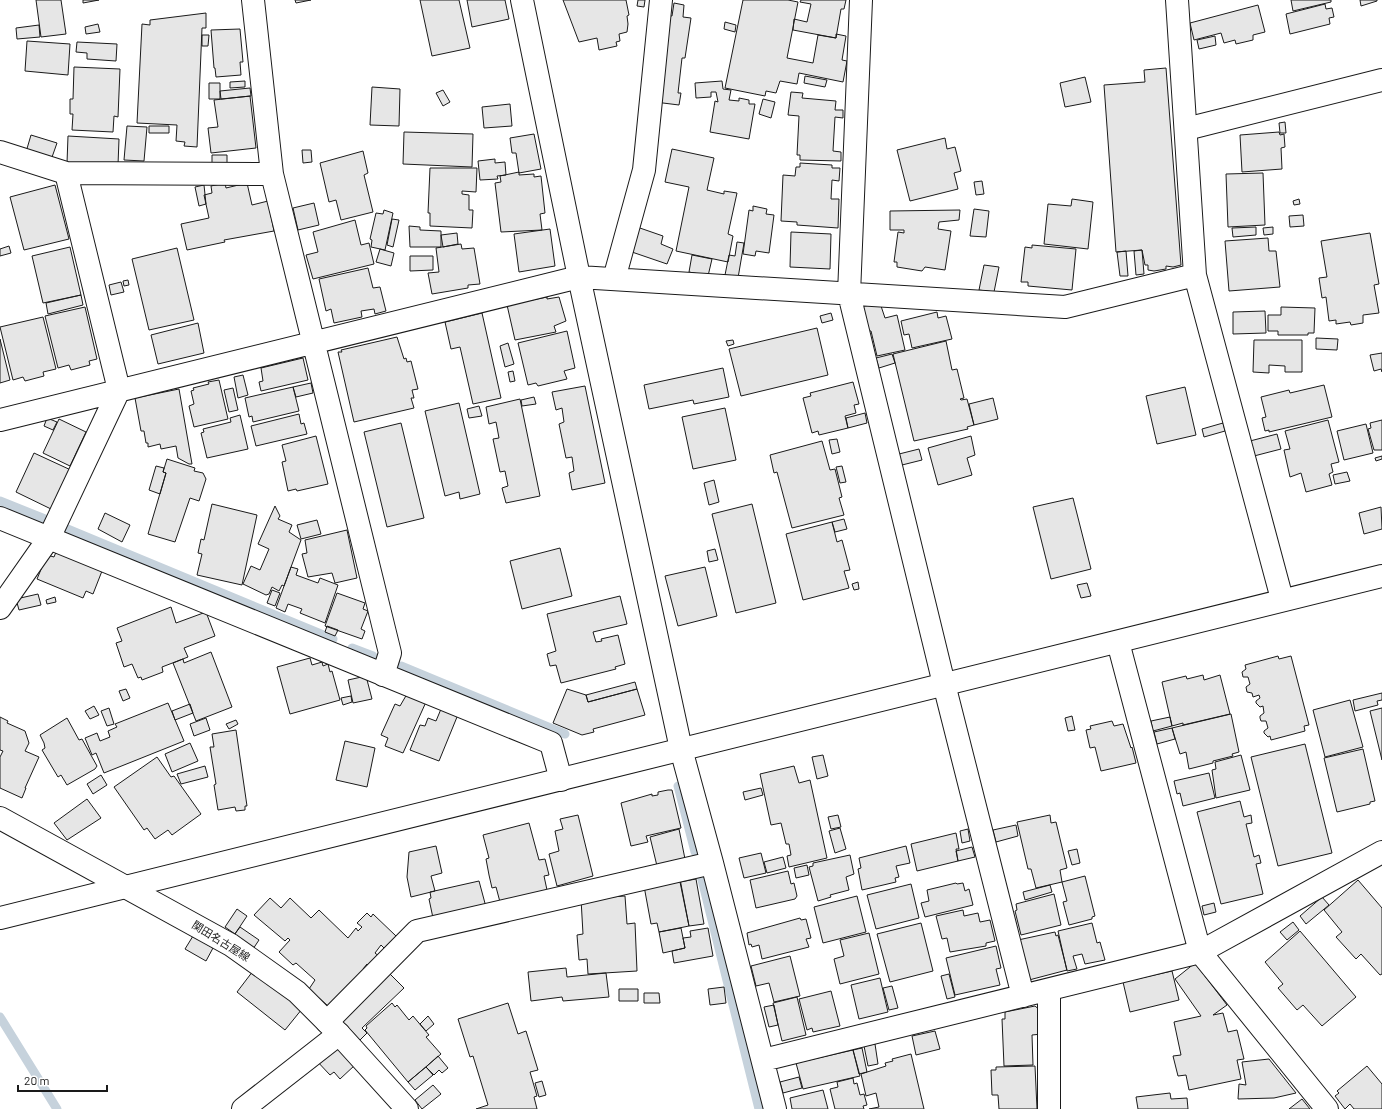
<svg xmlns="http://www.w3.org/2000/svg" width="1382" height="1109" viewBox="0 0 1382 1109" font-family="Barlow,'Noto Sans JP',sans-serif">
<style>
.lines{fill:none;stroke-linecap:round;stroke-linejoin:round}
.stream{stroke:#c6d2dc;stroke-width:9}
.building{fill:#e6e6e6;stroke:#1a1a1a}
.street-casing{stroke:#1a1a1a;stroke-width:24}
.secondary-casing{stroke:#1a1a1a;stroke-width:24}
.primary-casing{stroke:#1a1a1a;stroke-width:24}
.street{stroke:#fff;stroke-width:22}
.secondary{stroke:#fff;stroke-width:22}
.primary{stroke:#fff;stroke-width:22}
.labels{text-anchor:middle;stroke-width:3;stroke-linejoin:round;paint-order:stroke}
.street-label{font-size:11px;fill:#1a1a1a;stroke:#fff}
</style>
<rect width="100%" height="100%" fill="#fff"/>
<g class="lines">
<path class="stream" d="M0,501L50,521
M65,528L333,639
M352,648L373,656
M401,666L565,734
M678,786L695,852
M699,868L759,1109
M0,1017L57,1109"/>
</g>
<path class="building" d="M36,0H61L66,34L41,37Z
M83,0H99L83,3Z
M295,0H311L296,3Z
M420,0H459L470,48L432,56Z
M467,0H505L509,19L472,27Z
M563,0H626L629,15L627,16L628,24L627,32L619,34L620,41L616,42L617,46L599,50L597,38L579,42Z
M638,0H645L644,7L637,6Z
M743,0H788L798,2L787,58L813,63L818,35L836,38V34L846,36L842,60L847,61L843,82L799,73L797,84L780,81L776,93L766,91L765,96L725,88Z
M801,0H846L844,9H841L836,38L793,30L794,19L807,22L811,4L800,2Z
M1291,0H1331V2L1293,11Z
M1360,0H1377V1L1361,6Z
M674,3L684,5L683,17L691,18L685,58H682L678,93H681L679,105L655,102L664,15L672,16Z
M1325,4L1326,9L1332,8L1334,17L1329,18L1330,24L1290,34L1286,14Z
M1258,5L1265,32L1253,35V40L1236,44L1235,40L1224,43L1221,33L1194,40L1190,23Z
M206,13V28H202L197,147L184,146L185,142L176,141L177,125L137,123L142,24L150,25V20Z
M725,22L736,25L735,32L724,29Z
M98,24L100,32L86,34L85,27Z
M39,25L40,37L17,39L16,28Z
M240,29L243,62H240L241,75L216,77L215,68H214L211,30Z
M202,35H209L208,46H202Z
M1215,36L1216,45L1199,49L1197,40Z
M27,41L70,44L68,75L25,71Z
M77,42L117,44L116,61L87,59V53L76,52Z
M74,67L120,69L118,117L114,116L113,132L72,130L73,114H70V99H73Z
M1166,68L1181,265L1173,267L1166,266V269L1154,271L1148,270V265H1145L1142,250L1116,252L1104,85L1145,82L1144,70Z
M805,76L827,80L825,87L804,83Z
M1085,77L1091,102L1065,107L1060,83Z
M245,81V87L230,88V82Z
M722,81L723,89L731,90L729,100L739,101V98L749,100V104H755L749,139L710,132L715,101L718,102L716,92H711V97L696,98L695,83Z
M209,83H220V99H209Z
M372,87L400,89L399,126L370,125Z
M250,88L251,96L221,99L220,91Z
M443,90L450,102L443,106L436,93Z
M791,92L803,93L802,98L836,101L835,110H843V118L835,117L833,151L841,152V161L800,160V155H797L799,116L788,115Z
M250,96L256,148L211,153L208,128L218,127L214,100Z
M763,99L775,102L771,118L759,114Z
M510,104L512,126L484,128L482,107Z
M1285,122L1286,133H1280L1279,123Z
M127,126L147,127L144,161L124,160Z
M149,126H169V133H149Z
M404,132L473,134L472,167L403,164Z
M1279,132L1280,135L1284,134L1285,147L1281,148L1282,169L1242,172L1240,135Z
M534,134L541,169L519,173L516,153H512L510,138Z
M31,135L57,143L51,160L26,152Z
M68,136L119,139L118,165L67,163Z
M945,138L947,149L955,147L961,171L954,173L958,189L910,201L897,150Z
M672,149L714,158L707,190L724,194V191L737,193L728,234L733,236L728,262L676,251L689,187L665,182Z
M302,150H311L312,162L303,163Z
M363,151L368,173L364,175L373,212L341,220L336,200L329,202L320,163Z
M212,155H227V165H212Z
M495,159V163L505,162L506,175L497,176L498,179L480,180L478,161Z
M800,163L832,165V168H840L839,181L832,180L831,199H839L838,228L797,225V222L781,221L783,175L795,176L796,167H800Z
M430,168H477L476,192L462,191V194L469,195V210H473L472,228L430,226V213H428Z
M519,172V175L534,174V177L541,176L545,213L540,214L542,230L501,232L495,183L501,182L500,176Z
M1263,173L1265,225L1228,227L1226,174Z
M982,181L984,194L976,195L974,182Z
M225,183L226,188L247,183L252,205L268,201L274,231L224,240L225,242L187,250L181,224L209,218L204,195L212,193L211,186Z
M55,185L69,239L24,250L10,197Z
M204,185L206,204L199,206L195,187Z
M1072,199L1093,202L1088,249L1044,244L1048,204L1071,206Z
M1299,199L1300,204L1294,205L1293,201Z
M314,203L319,225L298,230L293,208Z
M753,206L767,209L766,214L774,215L769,253L756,251L755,256L743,254L749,210L753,211Z
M974,209L989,211L986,237L970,236Z
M384,210L393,213L385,250L371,247L372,240L370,239L376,213L383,214Z
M960,210L959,220L939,222L938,229L951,231L945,270L925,267L922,271L897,267V262H894L898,232L904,233V230H890V211Z
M1303,215L1304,226L1290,227L1289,216Z
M392,219L399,220L393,247L387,245Z
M355,220L361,245L369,243L374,264L313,279L306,255L318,252L313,232Z
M409,226L420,227V230L441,231V247H410Z
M637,227L663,236L661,244L673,249L667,264L629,251Z
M1256,227V235L1233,237L1232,228Z
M1273,227V234L1264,235L1263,228Z
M550,229L555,266L519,272L514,234Z
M791,232L831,234L830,269L790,267Z
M457,233L458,244L443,247L441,235Z
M1370,233L1379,284L1374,285L1379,313L1363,315V323L1351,325L1350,322L1336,324V320L1329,321L1326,297L1322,298L1319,278L1327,277L1321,241Z
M1268,238L1269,251H1276L1280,287L1229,291L1225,241Z
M737,242L744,243L738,278L725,275L729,255L735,256Z
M461,244L462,249L474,248L480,284L468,285V288L432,294L428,273L439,272L436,248Z
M1032,245L1076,249L1072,290L1028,286V282H1021L1025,247L1032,248Z
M9,246L11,253L0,256V249Z
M70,247L81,295L43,303L32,256Z
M177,248L194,320L149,330L132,259Z
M380,249L394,253L391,266L376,262Z
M1142,250L1144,274L1136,275L1134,251Z
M1126,251L1128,276H1120L1117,252Z
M692,255L712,259L708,276L689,272Z
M410,256H433V270L410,271Z
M984,265L999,267L994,292L979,290Z
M368,268L373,288L380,287L386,311L375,314L374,309L361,311L362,317L334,323L331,309L326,311L319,279Z
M128,280L129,285L124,286L123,281Z
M121,282L124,292L111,295L109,285Z
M81,295L83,305L48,314L46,303Z
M547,297V299L559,297L566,321L554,326L556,332L515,340L507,305Z
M863,305L881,306L885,318L897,315L905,350L877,356L871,331H868Z
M85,307L97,359L89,361L90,365L71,370L69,365L58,368L45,316Z
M1281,307L1315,308L1314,333H1308V335H1278V331H1268V315H1281Z
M1265,311L1266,333L1233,334V312Z
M937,312L938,318L946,316L952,339L912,348L909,334L904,335L901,321Z
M482,313L501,398L473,404L460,347L451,349L445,322Z
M831,313L833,320L822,323L820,316Z
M43,317L56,369L43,372L44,376L25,381L23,377L13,380L0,327Z
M198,323L204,353L158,364L151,335Z
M817,328L828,375L741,396L729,349Z
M567,331L575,368L564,371L567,379L538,386L536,383L528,385L518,343Z
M397,337L404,359L406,358L407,362L411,361L418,389L412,390L414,398H411L414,408L354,422L338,352H342L341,350Z
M1316,338L1338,339L1337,350L1316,349Z
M0,339L10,380L0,383Z
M733,340L734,344L728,346L726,341Z
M1254,340H1302V372H1285V366L1269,365V373L1253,372Z
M946,341L952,370L957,369L964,398L960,399L961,400L967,399L974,425L967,427L968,429L914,441L893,354Z
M508,343L514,364L505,367L500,346Z
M1382,353V372L1381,369L1374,371L1370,355Z
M892,354L895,363L879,368L876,358Z
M303,358L308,380L261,391L259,382L263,381L261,368Z
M723,368L729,397L694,404L693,400L649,409L644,385Z
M513,371L515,381L510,382L508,372Z
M243,375L248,395L238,398L234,377Z
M219,380L228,419L194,427L189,406L194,404L191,391L194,390L193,388L209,384L208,382Z
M853,382L859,404L854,405L856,413L845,416L848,428L819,435L818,431L812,433L803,398L811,396L810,393Z
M311,383L313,393L296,397L293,387Z
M1324,385L1332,417L1269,432V430L1265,431L1262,418L1266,417L1261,397L1289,390L1290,393Z
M585,386L605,483L572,490L569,473L574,471L572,457L566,458L559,424L564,422L562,408L556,410L552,392Z
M293,387L299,411L253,422L252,416L249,417L245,398Z
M1185,387L1196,435L1157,444L1146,396Z
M233,388L238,410L229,412L224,390Z
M179,389L192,464H189L178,458L176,446L161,449L160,444L148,447V443H146L144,431H141L135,398Z
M534,397L536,404L522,406L521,400Z
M993,398L998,419L974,425L969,404Z
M520,399L540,496L506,503L502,488L508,486L505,471L500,472L493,439L499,438L496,422L489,424L486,407Z
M459,403L480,494L460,499L459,492L445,496L425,411Z
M479,406L482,416L469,418L467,409Z
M725,408L736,460L693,469L682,417Z
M865,413L867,423L848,428L846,418Z
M299,414L301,424L304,423L307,434L256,446L251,426Z
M240,415L248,449L207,458L201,433L204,432L203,429L231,422L230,418Z
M47,418L57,422L53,430L44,426Z
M59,419L86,432L70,466L43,453Z
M1328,420L1339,462L1331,464L1333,472L1329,474L1332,485L1306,492L1301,473L1290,477L1284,450L1290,449L1285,431Z
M1382,420V450H1374L1368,429L1371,428L1370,423Z
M401,423L424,518L387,527L364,432Z
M1223,423L1225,431L1204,437L1202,429Z
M1366,424L1373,453L1344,460L1337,431Z
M1277,434L1281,449L1254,456L1250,441Z
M316,436L328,484L297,491L296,489L288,491L282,462L286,461L282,445Z
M971,436L975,455L967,458L972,475L938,485L928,448Z
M837,439L840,452L832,454L829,440Z
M822,441L830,470L835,469L842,497L839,498L844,515L792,528L777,472L774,473L770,455Z
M919,449L922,460L902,465L899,454Z
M34,453L73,471L51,509L16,492Z
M1382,456V459L1376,461L1375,458Z
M167,459L195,468L194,471L203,473L206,479L199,501L190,498L175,542L148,534L166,473L163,472Z
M156,466L164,468L163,472L166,473L160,494L149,490Z
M842,466L846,482L840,483L836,467Z
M1347,472L1350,481L1335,484L1333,475Z
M714,480L719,502L709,505L704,483Z
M1073,498L1091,569L1051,579L1033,507Z
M212,504L257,515L242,585L197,575L202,554L198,553L201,539L204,540Z
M752,504L776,603L736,613L712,514Z
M275,506L280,516L278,519L292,525L289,532L301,540L284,586L282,585L279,591L272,587L269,594L266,595L243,584L251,566L260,570L269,549L258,544Z
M1381,507L1382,529L1364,534L1359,513Z
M105,513L130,525L122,542L98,529Z
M844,519L847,529L835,532L832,522Z
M317,520L321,534L301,539L297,525Z
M832,522L837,542L842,540L850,570L844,571L849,588L803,600L786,534Z
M347,530L357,578L335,583L332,573L308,577L302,554L307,553L305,540Z
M560,548L572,596L522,609L510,561Z
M715,549L718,560L709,562L707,551Z
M56,552L102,571L93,594L86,591L83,598L37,579L47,555L54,557Z
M291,567L298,569L296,575L318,583L320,578L338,585L325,623L300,613L302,609L288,604L285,612L276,608Z
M705,567L717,616L678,626L665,576Z
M858,582L859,589L854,590L852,584Z
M1087,583L1091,596L1081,598L1077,585Z
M272,590L280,593L275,606L267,603Z
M337,593L365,603L363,609L368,611L361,629L365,631L362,639L325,626Z
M38,594L41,605L19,610L16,599Z
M620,596L627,624L593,632L596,642L602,641L601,639L618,635L625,664L615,667L616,669L561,683L556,665L550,666L547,654L556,651L547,614Z
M55,597L56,602L47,604L46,600Z
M171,607L176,623L206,612L215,636L184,648L188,657L162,667L163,672L142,680L141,677L138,678L132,664L124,667L116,643L122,641L117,628Z
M327,626L338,630L335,636L325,632Z
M211,652L232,707L196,721L173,663L183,659L184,663Z
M1278,656L1279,659L1291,656L1309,725L1304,726L1305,731L1271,740L1270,736L1268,737L1264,733V731L1268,728L1266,721H1261L1260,718V716L1264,713L1263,706L1260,707L1256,703V701L1260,698L1259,695L1253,697L1252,693L1247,692L1246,687L1250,684L1248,677H1243L1242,672L1246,669L1245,665Z
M310,658L312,665L322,662L323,666L328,664L330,672L332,671L340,700L290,714L277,667Z
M1203,675L1204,680L1220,675L1230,714L1183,725V723L1172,726L1162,682L1186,676L1187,679Z
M366,676L372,699L353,703L348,680Z
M635,682L637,689L588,702L586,695Z
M126,689L130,698L123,701L119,691Z
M567,689L586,695L588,702L637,689L645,715L593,729L594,732L582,735L553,723Z
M1382,693V700L1377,701L1378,705L1355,711L1353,700Z
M407,694L426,702L403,753L385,746L388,738L381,735L395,704L400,706Z
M351,696L352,702L343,705L341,698Z
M1350,700L1363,747L1325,757L1313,710Z
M168,703L184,741L104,773L96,753L92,755L85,738L97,733L100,741L110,737L108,731L117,727L115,724Z
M190,704L193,713L175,720L172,711Z
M94,706L99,715L90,719L85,711Z
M109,708L114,724L107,726L101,711Z
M1382,708V760L1370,711Z
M441,709L456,715L457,717L439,761L410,750L420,725L425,726L428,718L436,721Z
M1231,714L1239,752L1232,754L1233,756L1213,761V763L1189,769L1186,752L1180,754L1172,728Z
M1072,716L1075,730L1068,731L1065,718Z
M0,717L8,721L7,723L25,731L29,743L25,751L39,757L25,788H26L22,798L0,788V757L3,751L0,750Z
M1170,717L1172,726L1153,731L1151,721Z
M67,718L79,740L82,739L97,766L95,769L67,785L61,775L58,777L42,750L45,748L44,743L40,735Z
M206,718L210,730L194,736L190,724Z
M236,720L238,724L229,729L226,724Z
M1112,721L1114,726L1123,724L1131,748L1132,747L1136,763L1101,771L1095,747L1090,748L1086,730L1091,729L1090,726Z
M1172,728L1175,739L1157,744L1154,732Z
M236,730L247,806H245V810L236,811L235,807L218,810L214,785L216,784L210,747H214L212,734Z
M345,741L375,748L367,787L336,780Z
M190,743L198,761L172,772L165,754Z
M1305,744L1332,853L1278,866L1251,757Z
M1363,749L1375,801L1370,802V804L1337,812L1324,758Z
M823,755L828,776L817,779L812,757Z
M1241,755L1250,790L1216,798L1212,770L1216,769L1215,762Z
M157,757L171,777L174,776L201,814L172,835L168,830L155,839L147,828L144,830L114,787Z
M205,766L208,777L181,784L177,774Z
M794,766L799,783L810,780L827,858L789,867L787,856L791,855L789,844H786L781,823L771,825L760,774Z
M1209,773L1215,798L1183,806L1180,793L1177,794L1174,781Z
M101,775L107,785L93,794L87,784Z
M761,788L763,795L745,800L743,792Z
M668,790H672L681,828L646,836L648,842L631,846L621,803L652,794V796L658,795V792Z
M87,799L101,818L67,840L54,823Z
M1240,801L1244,817L1251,815L1252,823L1246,824L1254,857L1259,855L1261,863L1256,864L1263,894L1221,904L1197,812Z
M578,815L593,876L557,886L549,854L559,851L555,831L563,829L560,819Z
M838,815L841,827L831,829L828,817Z
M1050,815L1051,823L1056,822L1067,868L1060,870L1062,882L1036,888L1031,869H1028L1017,822Z
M529,823L539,860L545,859L549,875L544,876L547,890L500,902L496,887L492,888L489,875L486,859L489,858L483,835Z
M1016,825L1018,836L996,842L993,830Z
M840,828L846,849L835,853L829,831Z
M679,829L685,859L657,866L650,837Z
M968,829L970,841L962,843L960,831Z
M956,833L959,849H956L958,861L917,871L911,844Z
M436,846L442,873L431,876L435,891L411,897L407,877L409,852Z
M906,846L910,863L896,866L899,877L895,878L896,882L862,890L858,869L861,868L859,858Z
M972,847L975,857L958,861L956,851Z
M1077,849L1080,863L1072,865L1068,851Z
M761,853L766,873L744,878L739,858Z
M850,855L854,874L846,877L849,890L830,895L831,897L818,901L809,867L813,866V863Z
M783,857L786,868L767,873L764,862Z
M807,865L809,875L796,878L794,868Z
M788,871L791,884L794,883L797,896L795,899L756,908L750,880Z
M1085,876L1095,916L1092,917V919L1069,925L1063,902L1067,901L1062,882Z
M680,879L689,926L659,932L657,923L651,924L644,886Z
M696,879L704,924L689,926L680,882Z
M1358,880L1382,908V974L1380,975L1361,954L1356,959L1336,937L1342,932L1324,910Z
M479,881L486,907L433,918L429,899L431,898L430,892Z
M956,883L957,884L963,883L965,891L969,889L973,905L925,917L921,903L929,901L927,890Z
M911,884L919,918L876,929L867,895Z
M1050,885L1052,892L1025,900L1023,892Z
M1054,894L1061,925L1021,935L1015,911L1017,910L1016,904Z
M625,896L627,924L635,923L637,971L588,974L587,959L579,960L577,935L583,934L581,899Z
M857,896L866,932L823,943L814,907Z
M1322,897L1329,905L1306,924L1300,916Z
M270,898L281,908L290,898L311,918L319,910L348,938L356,928L358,931L362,927L357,923L367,913L371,917L373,914L396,936L384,948L381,945L375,953L380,957L371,968L367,964L363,969L366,971L338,1001L335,998L328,1006L309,989L315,980L296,963L293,965L279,952L290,940L288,938L285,941L254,915Z
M1214,903L1216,912L1204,915L1202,906Z
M237,909L247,916L235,934L225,927Z
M963,910L964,916L978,913L980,922L990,920L995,941L986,943V946L950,952L947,938L942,939L936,916Z
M800,918L801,920L806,919L811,938L806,939L809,947L762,959L759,945L752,947L751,944L749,945L747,933Z
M1293,922L1299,930L1287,940L1280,932Z
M921,923L933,971L890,982L877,934Z
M1092,923L1097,943L1100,942L1105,960L1085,964L1082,954L1073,956L1077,969L1067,971L1058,931Z
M240,927L259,940L253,949L234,935Z
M681,928L685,948L663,953L659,932Z
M708,928L713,956L674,963L672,951L685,948L683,938L691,937L690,931Z
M1300,931L1356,997L1322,1026L1303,1005L1297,1010L1278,988L1283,984L1265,962Z
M1055,932L1056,936L1058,935L1067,970L1029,980L1018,940Z
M869,933L879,974L840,984L834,959L844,956L840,940Z
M193,936L213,948L206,961L185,949Z
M996,946L1001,968L996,969L1000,985L955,995L946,958Z
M790,956L800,996L774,1002L769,983L756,986L751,966Z
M1195,963L1227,1005L1213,1015L1223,1013L1228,1032L1237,1030L1244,1059L1237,1060L1241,1079L1189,1090L1186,1075L1178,1076L1173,1056L1181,1055L1174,1022L1201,1016L1175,979Z
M566,968L567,977L606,973L609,997L563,1001L562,997L531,1001L528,972Z
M253,971L302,1009L285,1030L237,992Z
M387,971L404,988L362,1028L367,1033L360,1040L339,1018Z
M1172,971L1179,1000L1130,1012L1123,982Z
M949,974L955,997L947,999L941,976Z
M880,978L888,1012L859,1019L851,985Z
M892,986L898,1008L889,1010L883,988Z
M724,987L726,1003L710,1005L708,989Z
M619,989H638V1001H619Z
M831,991L840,1026L813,1032L812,1028L807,1030L799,999Z
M644,993H659L660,1003H644Z
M797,997L806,1035L782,1041L773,1003Z
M392,1003L395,1007L397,1005L409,1020L413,1016L429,1035L426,1037L441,1054L408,1082L365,1030L367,1028L366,1026Z
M508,1003L518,1034L526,1031L538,1070L530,1072L537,1096L534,1097L537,1109H476L488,1105L473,1056L470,1057L458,1019Z
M774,1005L778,1025L769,1027L764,1007Z
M1035,1006L1041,1011L1042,1034L1032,1035L1033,1065L1004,1066L1002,1019H1005V1012Z
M428,1016L434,1024L426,1031L420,1024Z
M935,1031L940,1049L916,1055L912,1036Z
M334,1042L355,1065L340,1079L334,1072L330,1075L315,1059Z
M875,1044L878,1064L868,1066L864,1046Z
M862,1048L867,1072L859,1074L853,1050Z
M853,1050L860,1076L803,1089L796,1063Z
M911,1054L924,1109H869L879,1107L876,1093L866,1096L861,1074L886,1066L885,1063L893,1061L892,1059Z
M438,1056L448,1068L442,1073L439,1070L434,1075L426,1067Z
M1269,1059L1296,1093L1274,1098L1238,1099L1239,1084L1246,1085L1242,1062Z
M1035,1066L1037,1109H999L998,1095H992L991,1070H996V1067Z
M1367,1066L1382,1084V1109H1354L1350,1104L1345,1109L1335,1096L1339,1093L1337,1091Z
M426,1067L433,1075L415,1090L408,1082Z
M799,1077L802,1088L783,1093L780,1082Z
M853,1078L854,1084L857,1083L860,1095L864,1094L867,1105L863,1106L864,1109H835L830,1089L838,1087L837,1082Z
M542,1081L546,1095L539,1097L535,1083Z
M433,1085L441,1094L422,1109L415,1100Z
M823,1090L828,1109H792L790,1098Z
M1170,1093L1171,1099L1187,1098L1188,1109H1138L1136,1097Z
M1302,1099L1310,1109H1289Z"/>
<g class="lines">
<defs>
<path id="street" d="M253,0L272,174L390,653L383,675
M522,0L579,277L681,749L712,863L775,1109
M861,0L849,294L944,684L1023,996
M1177,0L1195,275L1282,599
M1186,129L1382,80
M0,152L66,173L272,174
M614,279L644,170L661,0
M0,420L579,277L1065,307L1195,275
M0,518L551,743L561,780
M0,608L49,538L119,390L66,173
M1118,642L1200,952L1327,1109
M1049,990V1109
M327,1022L417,931L712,863
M763,1060L1200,952L1382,852
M243,1109L339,1034"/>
<path id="secondary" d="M0,918L1382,576"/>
<path id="primary" d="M0,818L231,945L297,992L339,1034L407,1109"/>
</defs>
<use href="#street" class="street-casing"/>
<use href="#secondary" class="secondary-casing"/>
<use href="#primary" class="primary-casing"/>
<use href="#street" class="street"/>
<use href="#secondary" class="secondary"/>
<use href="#primary" class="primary"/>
</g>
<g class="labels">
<g class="street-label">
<text transform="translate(221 941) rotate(32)" y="4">関田名古屋線</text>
</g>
</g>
<path d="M18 1085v6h89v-6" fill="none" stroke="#1a1a1a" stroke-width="2"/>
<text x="24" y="1085" font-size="12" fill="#1a1a1a" stroke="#ffffff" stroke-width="3" paint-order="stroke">20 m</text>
</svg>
